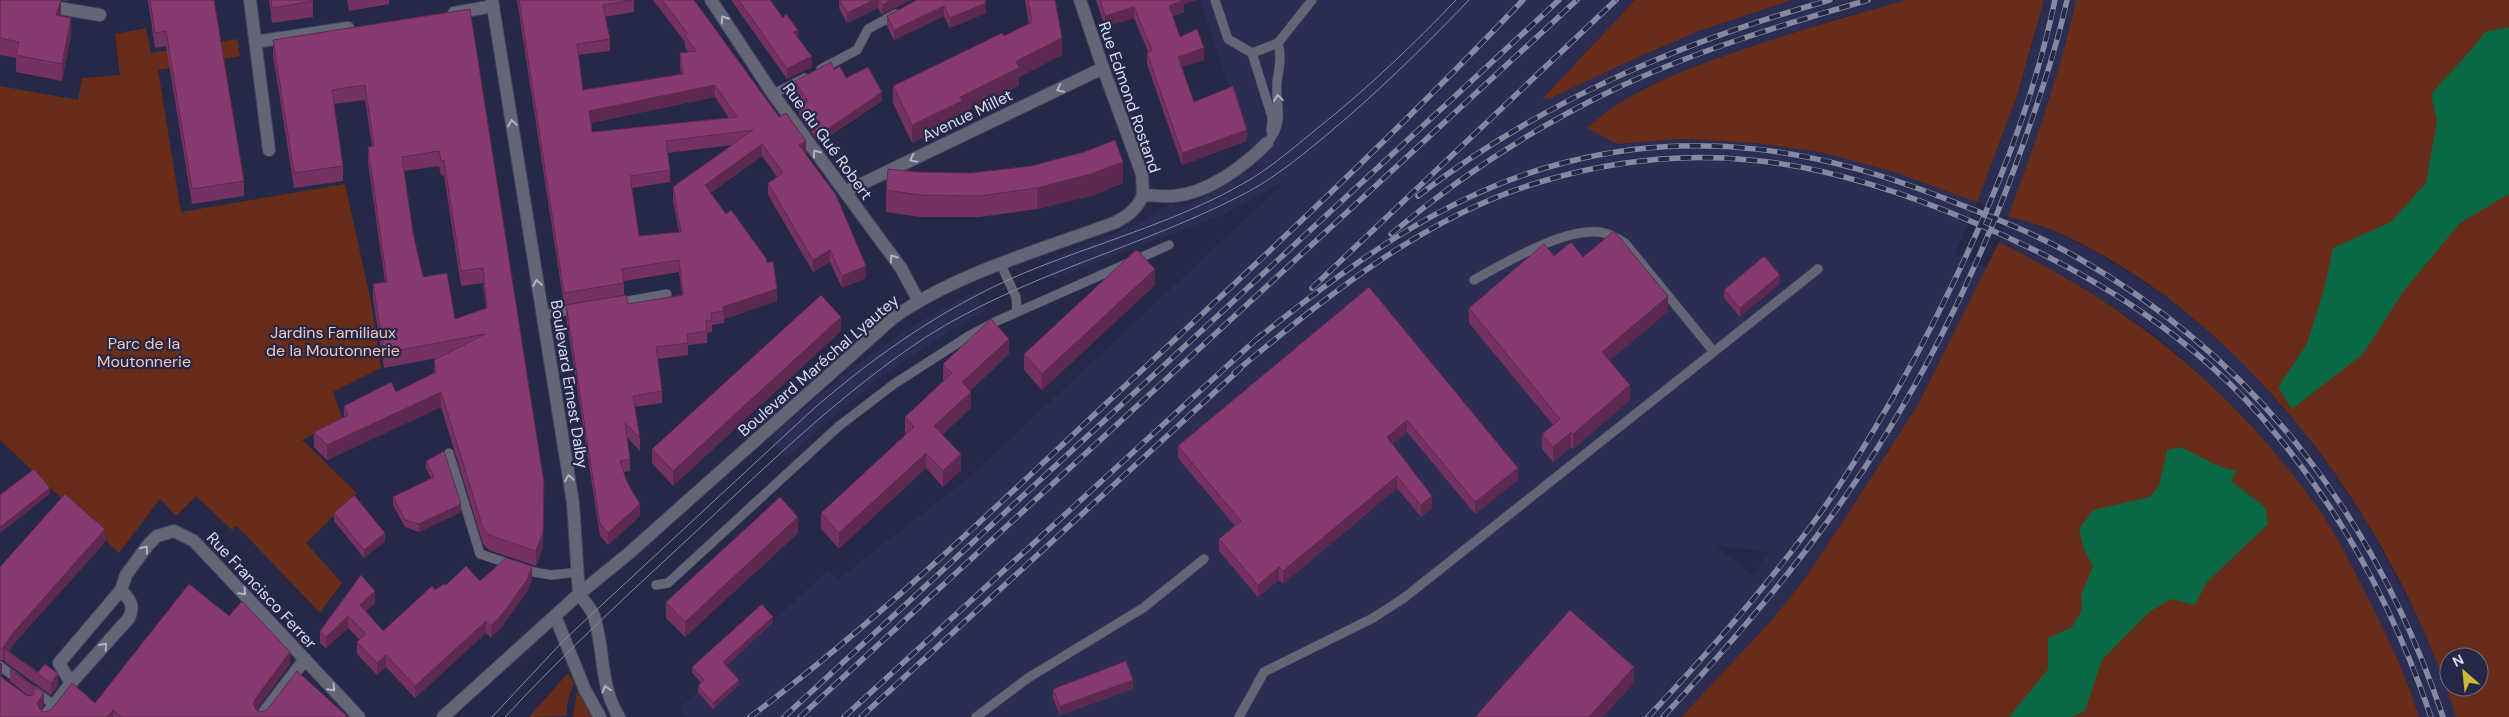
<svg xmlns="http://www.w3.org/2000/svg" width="2509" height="717" viewBox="0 0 2509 717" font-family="'DM Sans',sans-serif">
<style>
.built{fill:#2c2d53;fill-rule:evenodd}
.green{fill:#672d18;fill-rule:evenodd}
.water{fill:#0a6743}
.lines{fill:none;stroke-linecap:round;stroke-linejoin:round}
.service-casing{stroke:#434562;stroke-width:10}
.pedestrian-casing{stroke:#434562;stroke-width:14}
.minor-casing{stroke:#434562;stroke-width:14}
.tertiary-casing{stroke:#434562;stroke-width:14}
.service{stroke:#646676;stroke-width:9}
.pedestrian{stroke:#646676;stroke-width:12}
.minor{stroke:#646676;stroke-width:12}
.tertiary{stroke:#646676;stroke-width:12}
.tram{stroke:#8789a3;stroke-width:1}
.rail-casing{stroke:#8789a3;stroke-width:5.5}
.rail{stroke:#262847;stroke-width:4;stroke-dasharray:11;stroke-linecap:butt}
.wall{fill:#733260;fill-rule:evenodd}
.shaded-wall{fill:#5e294e}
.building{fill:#863a70;stroke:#5e294e;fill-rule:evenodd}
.oneway{stroke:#b0b2c5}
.labels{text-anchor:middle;stroke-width:4.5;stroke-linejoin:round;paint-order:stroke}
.street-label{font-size:16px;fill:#d9dbf0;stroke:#262847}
.park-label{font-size:16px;fill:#f6c5b4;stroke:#262847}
</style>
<rect width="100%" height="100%" fill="#262847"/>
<path class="built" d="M1200,0H1635L1543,97L1696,32L1792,0H1907L1836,19L1705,62L1639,90L1617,144L1680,139L1756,143L1825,153L1894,172L1998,150L2031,50L2044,0H2076L2065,51L2042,125L2009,216L2054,231L2101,255L2157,291L2204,327L2248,368L2298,425L2335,475L2370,528L2422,627L2445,681L2456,717H2419L2398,662L2352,566L2250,422L2189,364L2156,336L2121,312L2042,264L1999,242L2008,216L1978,202L1955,254L1987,268L1919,403L1806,577L1771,621L1681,717H688L680,708L829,569L838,579L966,480L1286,181L1222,215L1053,279L1044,261L1135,225L1171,204L1185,207L1257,167ZM1715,545L1768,552L1753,575Z
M976,291L987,310L960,325L890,370L859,394L787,458L770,439L819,395L864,360L912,326Z"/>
<path class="green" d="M1635,0H1792L1696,32L1627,62L1549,99L1543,98Z
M1907,0H2044L2017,96L1977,202L1894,172L1825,153L1756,143L1680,139L1617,144L1587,128C1634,86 1694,66 1753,46C1804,29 1855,14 1907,0Z
M2076,0H2509V717H2456C2396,523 2245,315 2055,231C2040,225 2024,221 2008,216C2035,144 2060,74 2076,0ZM2449,657H2479V687H2449Z
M146,28L151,53L237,39L240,56L158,70L181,212L345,184L371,302L381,368L333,392L342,418L302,440L357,493L306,543L342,583L320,613L237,526L232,530L196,496L176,516L160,499L119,553L0,440V86L78,100L82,78L120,75L115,34Z
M1999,242C2130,307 2232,387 2317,507C2337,534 2352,566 2367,596C2387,635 2406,675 2419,717H1681L1771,621L1806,577L1841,524L1919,403Z
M568,673L574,683L568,699L566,716L529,717Z
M577,690L592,717H573Z"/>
<path class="water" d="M2509,27V194L2460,223L2403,292L2363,354L2292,409L2278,387L2307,344L2325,285L2333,248L2391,222L2426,183L2437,121L2431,95C2448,73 2469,55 2485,32Z
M2180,447C2200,455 2216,468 2237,471L2231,481L2265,507L2268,524L2207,582L2195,605L2171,599L2148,613L2102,660L2085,711L2071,717H2009L2048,669V638L2072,627L2082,610L2081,595L2093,566L2084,550L2079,529L2093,510L2150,497L2159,486L2167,450Z"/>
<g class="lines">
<defs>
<path id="service" d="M1215,0L1228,39L1252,53L1278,43L1312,0
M1252,53L1272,117L1271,131
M821,69L857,50L868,29L896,14
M773,94L805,78
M1267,143C1286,120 1275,108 1277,82C1279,68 1282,57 1278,43
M1001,265L1016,297L1017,311
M1474,280C1505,263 1572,222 1608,234C1614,236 1620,240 1625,243L1714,352
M617,303L667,294
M543,315L577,309
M449,453L480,554L534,572L551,575L579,572
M656,585L668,583L839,426L894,384L967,337L997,321L1169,245
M0,666L20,681
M35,691L54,705
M976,717L1028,678L1143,608L1204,559
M1239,717L1264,672L1373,618L1404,598L1818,269"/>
<path id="pedestrian" d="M1103,68L1142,174L1143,195"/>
<path id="minor" d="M12,0L100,15
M250,0L269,150
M711,0L773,94L901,268L918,300
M454,13L493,6
M255,42L348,28
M845,192L1103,68L1080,0
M579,594L628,554L893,318C958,272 1042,250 1116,222C1129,215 1137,209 1143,195C1153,195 1163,197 1174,196C1208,193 1243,167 1267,143
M71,683L59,663L121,590L126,575L148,545L157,536L174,531L194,541L359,717
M45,717L71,683L129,618C135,605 130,600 121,590
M261,717L305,659"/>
<path id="tertiary" d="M579,594C584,601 591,608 594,616C605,651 599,684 619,717
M555,616L585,690L600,717
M443,717L579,594L573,503L492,0"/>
</defs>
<use href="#service" class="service-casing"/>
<use href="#pedestrian" class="pedestrian-casing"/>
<use href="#minor" class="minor-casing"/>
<use href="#tertiary" class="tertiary-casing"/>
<use href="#service" class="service"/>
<use href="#pedestrian" class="pedestrian"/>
<use href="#minor" class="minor"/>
<use href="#tertiary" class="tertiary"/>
<path class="tram" d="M492,717L564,640L810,412C877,353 956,299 1039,267C1110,239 1186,218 1251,179C1275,164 1297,145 1319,127C1368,88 1413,45 1456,0
M505,717C567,650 635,588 702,526C774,459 844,391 926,337C1023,275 1136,249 1238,197C1269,182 1296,160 1323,138C1375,95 1422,49 1469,0"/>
<defs>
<path id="rail" d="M1418,196C1541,101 1681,42 1830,0
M1391,234C1459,177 1533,128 1613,90C1694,51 1782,25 1868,0
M1312,288L1616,0
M1257,339C1350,264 1449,191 1567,162C1697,129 1818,149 1941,197C1987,215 2035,233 2078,258C2259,361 2377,521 2443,717
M1234,373C1326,297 1424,216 1540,182C1607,162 1680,153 1750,160C1828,167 1903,192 1975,223C2089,271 2196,336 2275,433C2345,517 2396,614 2431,717
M750,717C879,620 995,508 1112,398C1252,268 1392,138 1523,0
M784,717L1559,0
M800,717L1577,0
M844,717L1261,335
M861,717L1240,369
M1648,717C1707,654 1765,589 1816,519C1854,467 1886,411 1917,354C1976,243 2029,124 2055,0
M1663,717C1720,656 1775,593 1825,525C1911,408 1979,273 2026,136C2042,91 2057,46 2067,0"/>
</defs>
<use href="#rail" class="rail-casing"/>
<use href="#rail" class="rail"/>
</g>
<path class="wall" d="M0,0H67L66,1L61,0V16L71,35L62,81L16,72V58L0,55Z
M148,0H214L244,181V196L192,204L166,46L155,48Z
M269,0H313V17L272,23Z
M347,0H389V4L349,11Z
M517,0H634V12L605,17L610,39V51L578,55L583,90L681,75L680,65V53L688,52L685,47V42L653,0H694L779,117L806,153H805L866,278L842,288L830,262L813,272L768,195V183L777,177L762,156L710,193L777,301L724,319V323L712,325V332L707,333V343L688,345V355L658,359L662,391V403L635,407L640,438V451L627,437L630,459V471L624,472L640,516L608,545L600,536L566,317V305L628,304L682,295L679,272L624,281V295L564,305ZM715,97L729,118L592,132L591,123ZM732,145L673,187V200L679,232L639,236L632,188L670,182V170L667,153Z
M731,0H770L798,37L812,67L787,79Z
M839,0H910L882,15L878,8L847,23L839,8Z
M917,0L986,13L950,28L944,16L894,40L887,26V16Z
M1025,0H1055L1062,55L1019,77V86L962,113V118L912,143L893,103V86L1004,36L1029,24Z
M1096,0H1196L1184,4V12L1173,16L1180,37L1204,60L1182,67L1194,102L1247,141L1182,165L1147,64V53L1148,52L1134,18L1105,27Z
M470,9L543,547L536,566L489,550L483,544L441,407L327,460L314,447V432L344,417V406L396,392L434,374V360L438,358L384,368L373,299V284L385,282L368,162V147L372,146L365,100L334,104L343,166V181L294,188L273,55V40ZM439,166L441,176L444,175L461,286L483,283L486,308L455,319L423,277L413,233L404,171Z
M834,70L846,78L882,101L819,143L799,115V107L804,103L795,90V81Z
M917,172L1123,183L1091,196L1037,209L980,217H920L886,212V190Z
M1554,256L1583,257L1668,311L1609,361L1630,400L1573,449L1571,447L1553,462L1542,449V434L1553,425L1469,323V308Z
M1780,283L1740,317L1724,298V290Z
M1155,285L1042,390L1024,370V354Z
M1369,287L1518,480L1475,514L1407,432L1392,444L1432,508L1421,517L1397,488L1283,584L1279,580L1258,597L1219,551V539L1235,526L1178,458V446Z
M841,331L673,486L652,463V449Z
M1009,354L970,391L971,408L942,435L961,470L943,487L926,468L839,549L821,529V513L906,434L905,432V417L944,381L943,379V364Z
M426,461L461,512L419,532L405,527L393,505V497L431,478L426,468Z
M334,513L385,541L364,558L334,521Z
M798,533L685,637L666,618V602Z
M105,542L12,646L9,652L58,686L51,695L5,662V659L3,661L0,660V567Z
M361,575L375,603L365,611L383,631L435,590L446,585L480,581L532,578L527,592L503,625L491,638L486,633L415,698L386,667L377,675L357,654V642L360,640L348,628L326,648L320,643V631Z
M773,622L726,666L739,685L713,709L698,692V686L701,683L692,673V667Z
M290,664L256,710L260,712L348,717H0L28,696L10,681V669L44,693V705L40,711L44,712Z
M1053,689H1133L1060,715L1053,698Z"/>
<path class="shaded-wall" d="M61,0V17L56,15Z
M874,0H878V8L847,23V13Z
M891,0H910L882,15V5Z
M1182,0H1196L1184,4V12L1169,17V6Z
M986,3V13L950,28V18Z
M944,6V16L894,40V30Z
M1134,7V18L1105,27V16Z
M71,18V35L62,81V64Z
M798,30V41L793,32Z
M1062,38V55L1019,77V86L962,113V118L912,143V125L960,97L1016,61Z
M1204,48V60L1178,68V57Z
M812,56V67L787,79V69Z
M715,85V97L589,123V111Z
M882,92V101L819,143V135Z
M1247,130V141L1182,165V153Z
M806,141V153L799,157V145Z
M762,144V156L705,197V185Z
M1123,162V183L1091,196L1037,209V188Z
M830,250V262L813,272V260Z
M866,266V278L842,288V276Z
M1155,269V285L1042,390V374Z
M1780,275V283L1740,317V308Z
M777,289V301L724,319L723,307Z
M1668,296V311L1602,367V352Z
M841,317V331L673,486V471Z
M1009,339V354L962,398V382Z
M1630,385V400L1573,449V434Z
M441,392V407L327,460V445Z
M971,392V408L934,442V426Z
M1407,420V432L1387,449V437Z
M1571,432V447L1553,462V447Z
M926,453V468L839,549V533Z
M961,454V470L943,487V471Z
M1518,468V480L1475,514V502Z
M1397,476V488L1283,584V571Z
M50,488V494L0,533V527Z
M1432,496V508L1421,517V505Z
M544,498L543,547L536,566V551Z
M461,504V512L419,532V524Z
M640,504V516L608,545V533Z
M798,517V533L685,637V622Z
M105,529V542L12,646L9,652L5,649V659L3,661V648L12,634Z
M385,533V541L364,558V550Z
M532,566V578L527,592L503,625L491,638V626Z
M1279,567V580L1258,597V585Z
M375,591V603L360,617V605Z
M348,616V628L326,648V637Z
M773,617V622L723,668V662Z
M486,621V633L415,698V686Z
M290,652V664L255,712L253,704L255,699Z
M386,655V667L377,675V663Z
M0,663H2V675L0,676Z
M1634,667V683L1603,717H1589Z
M58,674V686L51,695V683Z
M739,680V685L713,709V703Z
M1133,680V689L1060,715V706Z
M44,693V705L37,715V703Z
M113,710V717H107Z"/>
<path class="building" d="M0,0H61L56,15L71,18L62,64L16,55L19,42L0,38Z
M150,0H214L244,181L192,189L166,31L155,33Z
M271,0H313V1L272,8Z
M519,0H634L603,5L610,39L577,44L583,90L683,74L680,53L696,51L685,35L688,34L662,0H694L779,117L786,113L806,141L799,145L836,195L866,266L842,276L830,250L813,260L768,183L783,173L762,144L705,185L726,214L731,210L766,258L767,263L773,261L777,289L723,307L724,311L711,313L712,320L706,321L707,331L687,334L688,343L656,347L662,391L633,396L640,438L625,423L630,459L620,461L627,482L640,504L608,533L600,524L566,305L626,295L628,304L683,295L679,260L622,269L624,283L564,293ZM715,85L737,117L592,132L589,111ZM753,130L673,187L681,232L639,236L630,176L670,170L666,141Z
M739,0H770L783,18L786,14L798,30L793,32L812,56L787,69Z
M840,0H874L847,13Z
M879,0H891L882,5Z
M917,0H985L986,3L950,18L944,6L894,30L887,16Z
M1028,0H1055L1062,38L1016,61L1019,68L960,97L962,101L912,125L893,86L1002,33L1004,36L1032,22Z
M1100,0H1184L1169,6L1180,37L1197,29L1204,48L1178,57L1194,102L1233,86L1247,130L1182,153L1147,53L1152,50L1134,7L1105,16Z
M470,9L544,483L543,532L536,551L489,535L483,528L441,392L327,445L314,432L348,415L344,406L391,382L396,392L436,372L434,360L485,334L384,353L373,284L387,282L368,147L374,146L365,85L332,90L343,166L294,173L273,40ZM439,151L441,161L444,160L461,271L483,268L487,308L455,319L447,273L423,277L413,233L402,157Z
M831,62L834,70L840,66L846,78L868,67L882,92L819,135L799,107L808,101L795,81Z
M1115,140L1123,162L1091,174L1037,188L980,196L920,195L886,190L888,169L917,172L971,173L1031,166L1084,152Z
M1614,231L1668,296L1602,352L1630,385L1573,434L1571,432L1553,447L1542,434L1560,419L1469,308L1544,244L1554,256L1571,242L1583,257Z
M1137,250L1155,269L1042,374L1024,354L1135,251Z
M1764,256L1780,275L1740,308L1724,290Z
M1369,287L1518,468L1475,502L1407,420L1387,437L1432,496L1421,505L1397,476L1283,571L1279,567L1258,585L1219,539L1241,521L1178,446Z
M821,295L841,317L673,471L652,449Z
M991,319L1009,339L962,382L971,392L934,426L961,454L943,471L926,453L839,533L821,513L914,427L905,417L952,373L943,364Z
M444,451L461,504L419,524L405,520L393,497L434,477L426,461Z
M34,469L50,488L0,527V495Z
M65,494L105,529L12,634L3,648H0V567Z
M354,495L385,533L364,550L334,513Z
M780,497L798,517L685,622L666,602Z
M506,558L532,566L527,580L503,613L491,626L486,621L415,686L386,655L377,663L357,642L366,634L348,616L326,637L320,631L361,575L375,591L360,605L383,631L432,586L435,590L444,584L446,585L466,566L480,581Z
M189,584L229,616L242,601L290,652L255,699L253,704L256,710L260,712L267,710L297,671L348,717H122L113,710L107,717H0V676L27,696L33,695L34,688L10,669L44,693L37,703L40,710L44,712L51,710L72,683L95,703Z
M762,604L773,617L723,662L739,680L713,703L698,686L704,680L692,667Z
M1570,610L1634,667L1589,717H1475Z
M5,649L38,672L45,664L58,674L51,683Z
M1126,661L1133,680L1060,706L1053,689Z"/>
<defs><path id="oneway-chevron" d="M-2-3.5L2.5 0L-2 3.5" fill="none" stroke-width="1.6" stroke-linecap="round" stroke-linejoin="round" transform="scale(1.25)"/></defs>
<g class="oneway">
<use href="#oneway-chevron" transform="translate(724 19) rotate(-123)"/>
<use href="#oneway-chevron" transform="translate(1060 89) rotate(154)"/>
<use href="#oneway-chevron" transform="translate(1278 98) rotate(-97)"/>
<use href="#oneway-chevron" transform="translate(512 123) rotate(-99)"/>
<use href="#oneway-chevron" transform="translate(816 153) rotate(-126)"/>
<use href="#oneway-chevron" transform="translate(913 159) rotate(154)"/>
<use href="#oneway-chevron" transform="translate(893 258) rotate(-126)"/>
<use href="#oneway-chevron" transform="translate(537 283) rotate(-99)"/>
<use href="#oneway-chevron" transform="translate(569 478) rotate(-100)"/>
<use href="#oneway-chevron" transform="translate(145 549) rotate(-52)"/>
<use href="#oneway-chevron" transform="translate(243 592) rotate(47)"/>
<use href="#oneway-chevron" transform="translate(104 646) rotate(-48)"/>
<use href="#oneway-chevron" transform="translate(332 688) rotate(47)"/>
<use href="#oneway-chevron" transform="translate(606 689) rotate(-105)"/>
</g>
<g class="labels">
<g class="street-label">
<text transform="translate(1130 97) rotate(71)" y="6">Rue Edmond Rostand</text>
<text transform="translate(967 115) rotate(-26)" y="6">Avenue Millet</text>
<text transform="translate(828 141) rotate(54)" y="6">Rue du Gué Robert</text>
<text transform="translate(818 365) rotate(-41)" y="6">Boulevard Maréchal Lyautey</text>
<text transform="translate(570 384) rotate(81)" y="6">Boulevard Ernest Dalby</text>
<text transform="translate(262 590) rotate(47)" y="6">Rue Francisco Ferrer</text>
</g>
<g class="park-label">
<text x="333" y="338">Jardins Familiaux<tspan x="333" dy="18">de la Moutonnerie</tspan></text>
<text x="144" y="349">Parc de la<tspan x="144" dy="18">Moutonnerie</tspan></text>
</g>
</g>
<g transform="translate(2464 672) rotate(333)"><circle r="24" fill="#262847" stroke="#6e708b"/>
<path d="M0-4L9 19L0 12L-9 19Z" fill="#cdb938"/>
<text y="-8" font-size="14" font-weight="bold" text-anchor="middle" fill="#d9dbf0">N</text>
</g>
</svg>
